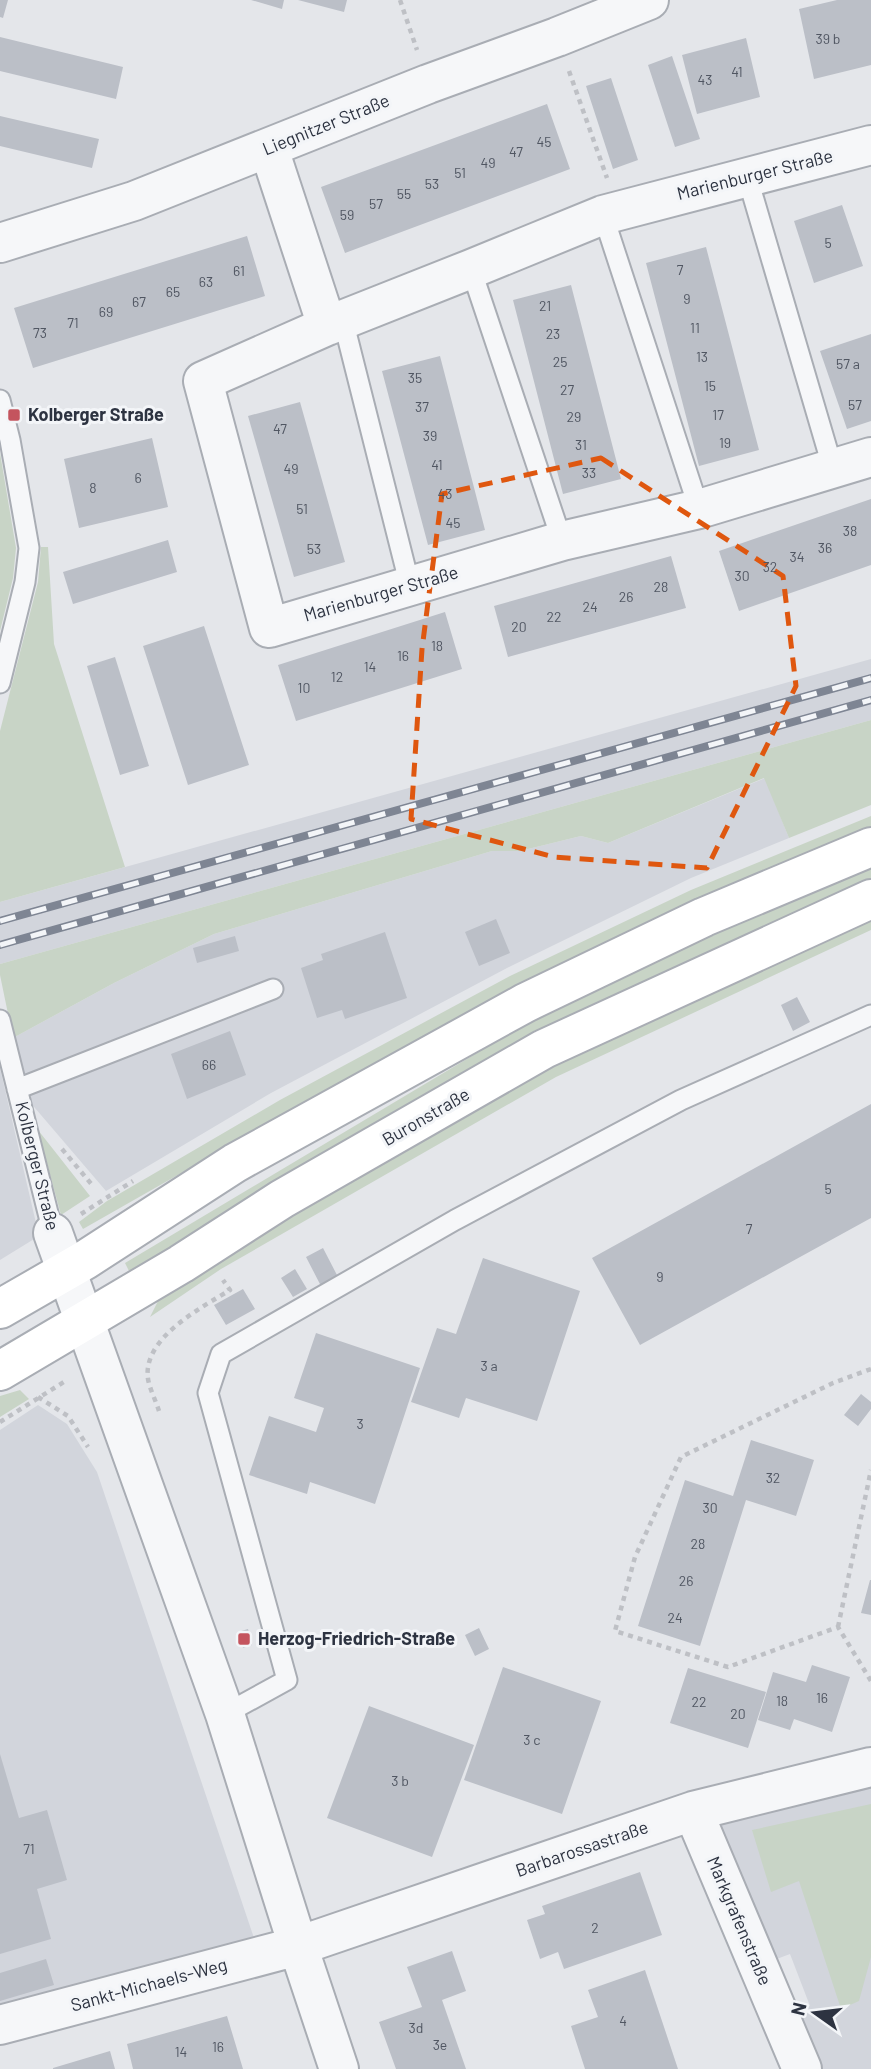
<svg xmlns="http://www.w3.org/2000/svg" width="871" height="2069" viewBox="0 0 871 2069" font-family="Barlow,sans-serif">
<style>
.built{fill:#d2d5dc}
.green{fill:#c8d4c6}
.building{fill:#bbbfc7}
.lines{fill:none;stroke-linecap:round;stroke-linejoin:round}
.lane-casing{stroke:#a9adb4;stroke-width:23}
.street-casing{stroke:#a9adb4;stroke-width:42}
.secondary-casing{stroke:#a9adb4;stroke-width:42}
.path{stroke:#bec0c5;stroke-width:4.5;stroke-dasharray:5 5;stroke-linecap:butt}
.lane{stroke:#f6f7f9;stroke-width:19}
.street{stroke:#f6f7f9;stroke-width:38}
.secondary{stroke:#fff;stroke-width:38}
.rail-casing{stroke:#7e8593;stroke-width:8}
.rail{stroke:#f3f5f8;stroke-width:5;stroke-dasharray:16;stroke-linecap:butt}
.marked{fill:none;stroke:#df570f;stroke-width:5;stroke-dasharray:14 9;stroke-linejoin:round}
.poi-dot{fill:#c4545e;stroke:#f3f5f8;stroke-width:2.5}
.labels{text-anchor:middle;stroke-width:6;stroke-linejoin:round;paint-order:stroke}
.number-label{font-size:14px;fill:#505662}
.street-label{font-size:18px;fill:#2d3341;stroke:#f3f5f8}
.poi-label{font-size:18px;font-weight:bold;fill:#2d3341;stroke:#f3f5f8;text-anchor:start}
</style>
<rect width="100%" height="100%" fill="#e4e6ea"/>
<path class="built" d="M871,659V720L0,964V902Z
M765,778L789,838L691,878L507,968L271,1093L106,1191L29,1101L13,1038L114,983L214,934L492,851H520L581,836L608,843Z
M0,1068L39,1236L0,1260Z
M38,1405L67,1424L97,1472L257,1947L0,2016V1430Z
M871,1778V2069H818L797,2011L810,2006L790,1954L774,1960L716,1817Z"/>
<path class="green" d="M0,453L16,548L13,578L0,631Z
M41,547H48L54,644L125,867L0,902V731L38,582Z
M871,720V805L789,838L764,778L608,843L581,836L520,851H492L214,934L114,983L13,1038L0,975V964Z
M871,816V829L234,1143L83,1229L79,1222L107,1201L280,1100L510,976L691,890Z
M871,863V880L720,949L274,1187L129,1271L125,1263L532,1020L712,932Z
M871,913V930L556,1077L221,1269L150,1317L158,1301L287,1212L546,1065Z
M38,1130L90,1196L61,1215Z
M20,1390L29,1399L0,1417V1396Z
M871,1804V1957L859,2001L841,2009L799,1881L771,1892L752,1830Z"/>
<path class="building" d="M0,0H8L3,18L0,17Z
M251,0H284L282,9Z
M298,0H347L344,12Z
M837,0H871V65L814,79L799,9Z
M0,37L123,67L116,99L0,71Z
M746,38L760,97L697,114L682,55Z
M672,56L700,139L675,147L648,65Z
M611,78L638,160L613,169L586,86Z
M547,104L570,169L345,253L321,187Z
M0,116L99,139L92,168L0,146Z
M842,205L863,266L814,283L794,221Z
M247,236L265,296L33,368L14,308Z
M706,247L759,450L699,466L646,263Z
M571,285L621,479L563,494L513,300Z
M871,334V421L847,429L820,351Z
M440,356L485,530L428,545L382,371Z
M300,402L345,562L294,577L248,416Z
M152,438L168,507L79,528L64,459Z
M871,499V565L739,611L719,551Z
M168,540L177,572L73,604L63,572Z
M671,556L686,608L508,657L494,606Z
M445,612L462,669L296,721L278,665Z
M204,626L249,765L188,785L143,646Z
M115,657L149,766L120,775L87,666Z
M496,919L510,953L479,966L465,932Z
M385,932L407,998L345,1019L342,1010L317,1018L301,968L323,960L321,954Z
M235,936L239,951L197,963L193,948Z
M797,997L810,1022L793,1031L781,1005Z
M230,1031L246,1075L187,1099L171,1054Z
M871,1104V1218L640,1345L592,1258Z
M323,1248L338,1277L321,1286L306,1257Z
M483,1258L580,1291L537,1421L466,1398L459,1418L411,1402L437,1328L456,1334Z
M295,1269L307,1289L293,1297L281,1278Z
M243,1289L255,1309L226,1325L214,1305Z
M316,1333L420,1368L375,1504L310,1482L307,1494L249,1475L269,1416L316,1432L324,1408L294,1398Z
M861,1394L871,1402V1409L858,1426L844,1415Z
M751,1440L814,1460L796,1516L746,1500L700,1646L638,1626L685,1480L733,1496Z
M870,1580H871V1615L861,1613Z
M479,1628L489,1649L475,1656L465,1635Z
M248,1629L252,1645L243,1648L238,1632Z
M812,1665L850,1677L832,1732L794,1719L790,1730L758,1720L773,1672L806,1682Z
M503,1667L601,1701L562,1814L464,1780Z
M688,1668L766,1692L748,1748L670,1723Z
M369,1706L474,1745L432,1857L327,1818Z
M0,1754L19,1818L47,1810L67,1880L37,1889L51,1939L0,1954Z
M640,1872L662,1935L564,1969L558,1952L540,1959L527,1920L545,1914L542,1906Z
M452,1951L466,1991L442,2000L466,2069H396L379,2022L422,2007L407,1967Z
M46,1959L54,1985L0,2001V1973Z
M645,1970L678,2069H585L571,2026L598,2017L588,1990Z
M227,2016L243,2069H133L127,2044Z
M110,2051L115,2069H53V2068Z"/>
<g class="lines">
<defs>
<path id="lane" d="M747,176L833,469
M603,215L699,509
M471,269L562,541
M343,320L410,586
M0,400L10,440L29,548L25,582L0,683
M0,1020L53,1233
M17,1089L273,989
M225,1714L287,1680L208,1393L221,1354L455,1220L681,1100L871,1015"/>
<path id="street" d="M871,145L603,215L471,269L327,326L203,381L269,628L562,541L699,509L871,457
M269,149L327,326
M0,243L134,201L428,84L557,37L649,0
M53,1233L225,1714L298,1946L339,2069
M693,1811L802,2069
M0,2025L298,1946L693,1811L871,1767"/>
<path id="secondary" d="M0,1309L85,1260L235,1163L525,1003L704,917L871,847
M0,1371L181,1264L282,1199L544,1049L871,899"/>
</defs>
<use href="#lane" class="lane-casing"/>
<use href="#street" class="street-casing"/>
<use href="#secondary" class="secondary-casing"/>
<path class="path" d="M400,0L417,50
M569,71L607,178
M62,1149L93,1186
M81,1214L133,1181
M871,1369L833,1383L681,1457L635,1557L615,1631L728,1667L838,1627L871,1681
M38,1397L68,1416L88,1447
M159,1411C156,1401 150,1390 148,1379C142,1338 201,1308 230,1290L223,1280
M0,1422L67,1380
M838,1627L871,1470"/>
<use href="#lane" class="lane"/>
<use href="#street" class="street"/>
<use href="#secondary" class="secondary"/>
<defs>
<path id="rail" d="M0,921L871,678
M0,945L871,700"/>
</defs>
<use href="#rail" class="rail-casing"/>
<use href="#rail" class="rail"/>
</g>
<path class="marked" d="M601,458L783,576L796,686L707,868L554,857L411,819L422,649L442,494Z"/>
<g class="poi-dot">
<rect x="7" y="408" width="14" height="14" rx="3.5"/>
<rect x="237" y="1632" width="14" height="14" rx="3.5"/>
</g>
<g class="labels">
<g class="number-label">
<text x="828" y="44">39 b</text>
<text x="737" y="77">41</text>
<text x="705" y="85">43</text>
<text x="544" y="147">45</text>
<text x="516" y="157">47</text>
<text x="488" y="168">49</text>
<text x="460" y="178">51</text>
<text x="432" y="189">53</text>
<text x="404" y="199">55</text>
<text x="376" y="209">57</text>
<text x="347" y="220">59</text>
<text x="828" y="248">5</text>
<text x="680" y="275">7</text>
<text x="239" y="276">61</text>
<text x="206" y="287">63</text>
<text x="173" y="297">65</text>
<text x="687" y="304">9</text>
<text x="139" y="307">67</text>
<text x="545" y="311">21</text>
<text x="106" y="317">69</text>
<text x="73" y="328">71</text>
<text x="695" y="333">11</text>
<text x="40" y="338">73</text>
<text x="553" y="339">23</text>
<text x="702" y="362">13</text>
<text x="560" y="367">25</text>
<text x="848" y="369">57 a</text>
<text x="415" y="383">35</text>
<text x="710" y="391">15</text>
<text x="567" y="395">27</text>
<text x="855" y="410">57</text>
<text x="422" y="412">37</text>
<text x="718" y="420">17</text>
<text x="574" y="422">29</text>
<text x="280" y="434">47</text>
<text x="430" y="441">39</text>
<text x="725" y="448">19</text>
<text x="581" y="450">31</text>
<text x="437" y="470">41</text>
<text x="291" y="474">49</text>
<text x="589" y="478">33</text>
<text x="138" y="483">6</text>
<text x="93" y="493">8</text>
<text x="445" y="499">43</text>
<text x="302" y="514">51</text>
<text x="453" y="528">45</text>
<text x="850" y="536">38</text>
<text x="825" y="553">36</text>
<text x="314" y="554">53</text>
<text x="797" y="562">34</text>
<text x="770" y="572">32</text>
<text x="742" y="581">30</text>
<text x="661" y="592">28</text>
<text x="626" y="602">26</text>
<text x="590" y="612">24</text>
<text x="554" y="622">22</text>
<text x="519" y="632">20</text>
<text x="437" y="651">18</text>
<text x="403" y="661">16</text>
<text x="370" y="672">14</text>
<text x="337" y="682">12</text>
<text x="304" y="693">10</text>
<text x="209" y="1070">66</text>
<text x="828" y="1194">5</text>
<text x="749" y="1234">7</text>
<text x="660" y="1282">9</text>
<text x="489" y="1371">3 a</text>
<text x="360" y="1429">3</text>
<text x="773" y="1483">32</text>
<text x="710" y="1513">30</text>
<text x="698" y="1549">28</text>
<text x="686" y="1586">26</text>
<text x="675" y="1623">24</text>
<text x="822" y="1703">16</text>
<text x="782" y="1706">18</text>
<text x="699" y="1707">22</text>
<text x="738" y="1719">20</text>
<text x="532" y="1745">3 c</text>
<text x="400" y="1786">3 b</text>
<text x="29" y="1854">71</text>
<text x="595" y="1933">2</text>
<text x="623" y="2026">4</text>
<text x="416" y="2033">3d</text>
<text x="440" y="2050">3e</text>
<text x="218" y="2052">16</text>
<text x="181" y="2057">14</text>
</g>
<g class="street-label">
<text transform="translate(326 125) rotate(-22)" y="6">Liegnitzer Straße</text>
<text transform="translate(755 175) rotate(-14)" y="6">Marienburger Straße</text>
<text transform="translate(381 594) rotate(-16)" y="6">Marienburger Straße</text>
<text transform="translate(426 1117) rotate(-30)" y="6">Buronstraße</text>
<text transform="translate(37 1166) rotate(76)" y="6">Kolberger Straße</text>
<text transform="translate(582 1849) rotate(-19)" y="6">Barbarossastraße</text>
<text transform="translate(739 1921) rotate(67)" y="6">Markgrafenstraße</text>
<text transform="translate(149 1985) rotate(-15)" y="6">Sankt-Michaels-Weg</text>
</g>
<g class="poi-label">
<text x="28" y="421">Kolberger Straße</text>
<text x="258" y="1645">Herzog-Friedrich-Straße</text>
</g>
</g>
<g transform="translate(815 2013) rotate(284)" stroke="#f3f5f8" stroke-width="5" paint-order="stroke">
<path d="M0-5L12 26L0 18L-12 26Z" fill="#2d3341"/>
<text y="-10" font-size="19" font-weight="bold" text-anchor="middle" fill="#2d3341">N</text>
</g>
</svg>
